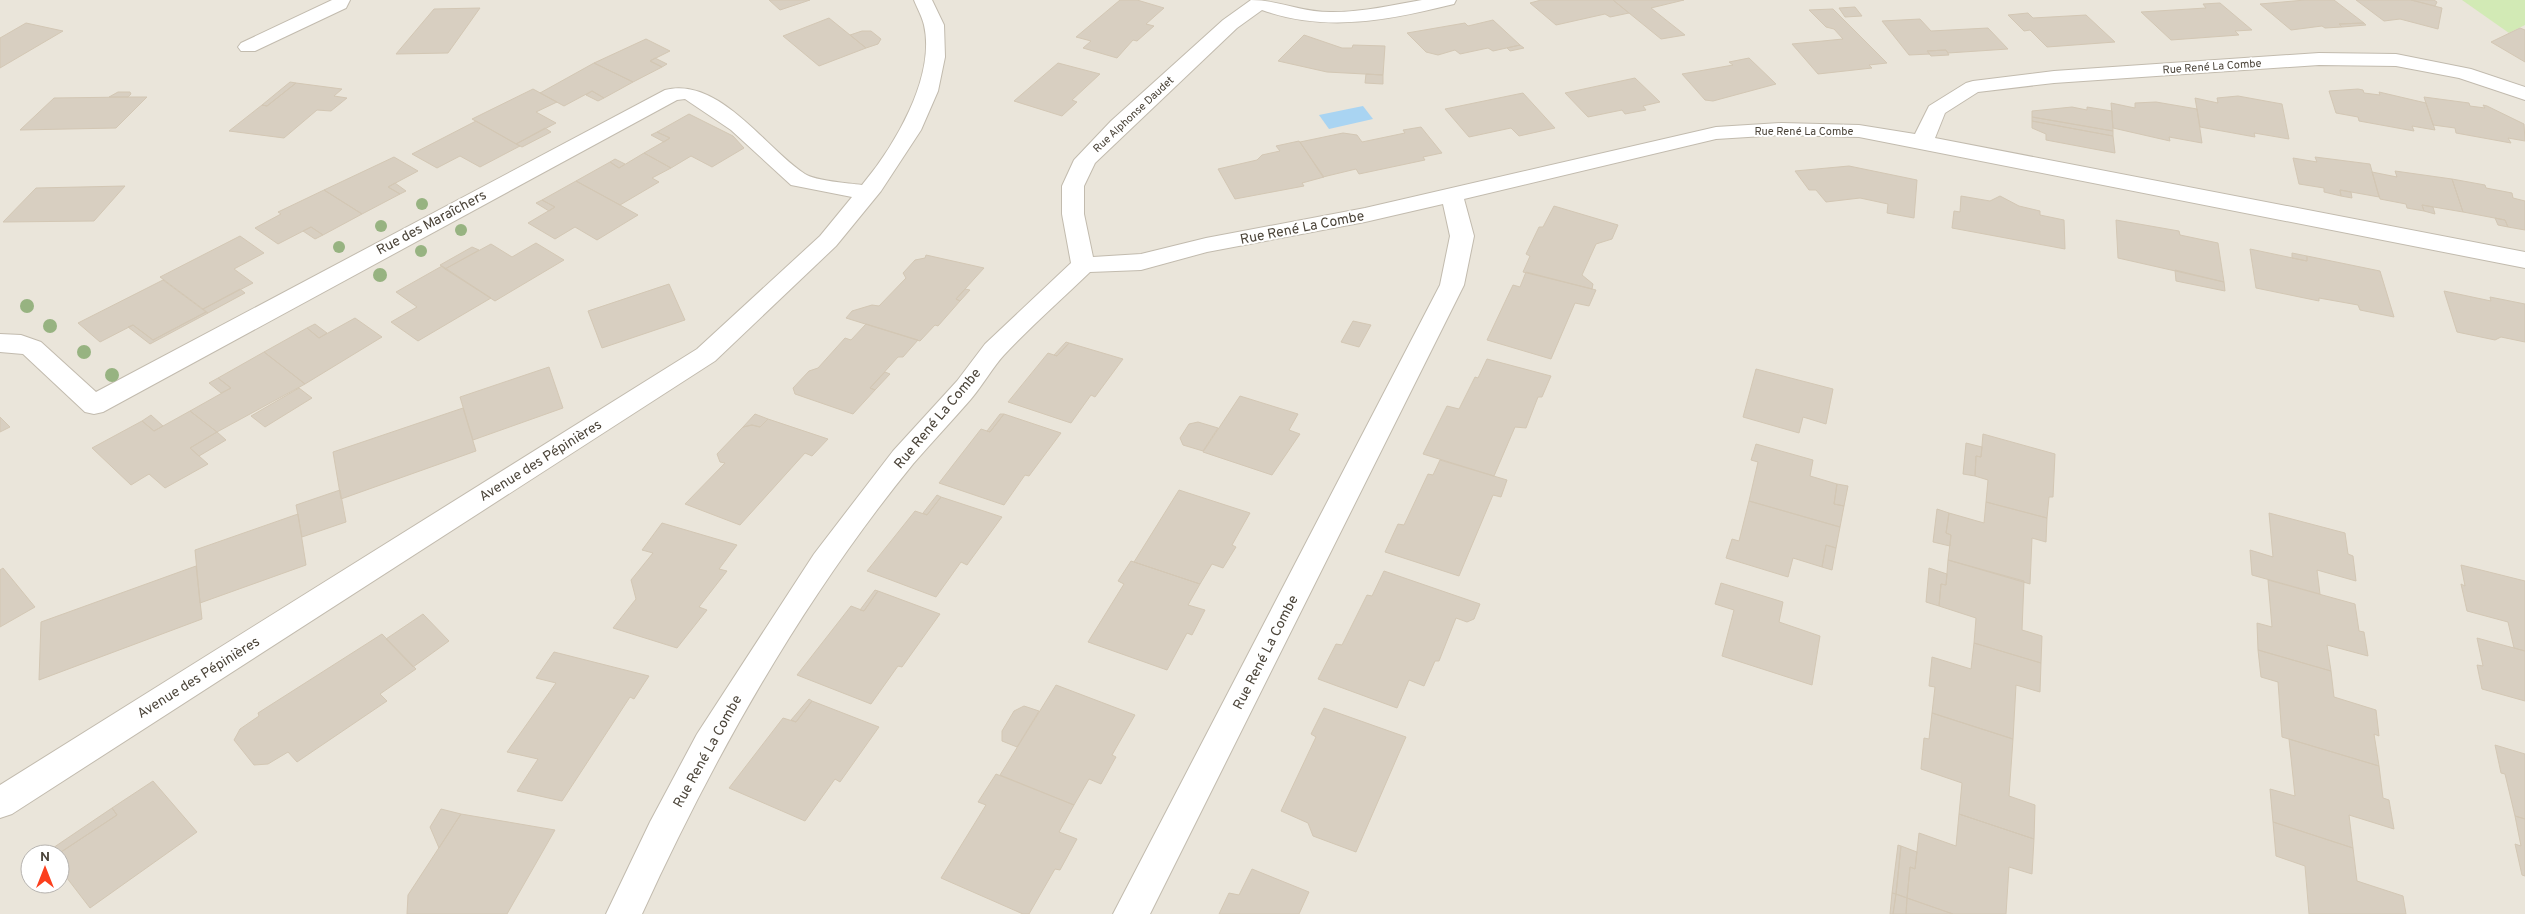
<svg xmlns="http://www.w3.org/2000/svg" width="2525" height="914" viewBox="0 0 2525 914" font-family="Overpass,sans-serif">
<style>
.residential{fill:#eae5da;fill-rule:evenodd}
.green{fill:#d2eab5}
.water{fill:#a9d4f2}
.building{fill:#d8cfc1;stroke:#d3c7b4}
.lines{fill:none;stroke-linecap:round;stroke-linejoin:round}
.minor-casing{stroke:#c2bbae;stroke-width:2}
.minor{fill:#fff;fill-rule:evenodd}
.tree{fill:#97b381}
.labels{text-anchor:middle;stroke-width:4;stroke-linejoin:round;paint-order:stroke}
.far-street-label{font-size:11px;fill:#4b4439;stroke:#fff}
.street-label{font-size:14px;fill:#4b4439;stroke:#fff}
</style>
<rect width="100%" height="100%" fill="#f6f3ec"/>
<path class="residential" d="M0,0H2525V914H0ZM30,854H60V884H30Z"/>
<path class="green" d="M2462,0H2525V25L2509,33Z"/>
<path class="water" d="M1363,106L1373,119L1329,129L1319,115Z"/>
<path class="building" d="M769,0H810L780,10Z
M1120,0H1137L1164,8L1146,24L1154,26L1137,41L1133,40L1117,58L1083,48L1091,41L1076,37Z
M1541,0H1613L1629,13L1610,17L1605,14L1556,25L1530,3Z
M1613,0H1684L1651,8L1685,35L1661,39Z
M2305,0H2334L2364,23L2339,24L2342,27L2325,28L2322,26L2291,30L2260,4Z
M2356,0H2411L2442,8L2438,29L2400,19L2384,21Z
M2411,0H2434L2437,2L2435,6Z
M2220,3L2252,30L2235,31L2239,35L2171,40L2141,12L2206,8L2203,4Z
M1855,7L1862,16L1845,17L1839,8Z
M480,8L448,53L396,54L434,9Z
M1833,9L1887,63L1869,65L1872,68L1818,74L1792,44L1843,39L1834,29L1826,27L1809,10Z
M2028,13L2033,18L2086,15L2115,42L2047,47L2030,30L2024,31L2008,15Z
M829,18L866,48L819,66L783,36Z
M1920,19L1931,31L1988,28L2008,49L1948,53L1946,50L1927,51L1930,54L1909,55L1882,21Z
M1493,20L1520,45L1493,51L1488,48L1460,54L1455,50L1438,55L1426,52L1407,33L1465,23L1468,26Z
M26,23L63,31L0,68V38Z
M2364,23L2366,25L2342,27L2339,24Z
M2520,28L2525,30V62L2491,42Z
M862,31H871L881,39L878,44L866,48L850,35Z
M1304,35L1342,48H1352L1353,45L1385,46L1383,75L1327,72L1278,61Z
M646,39L670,51L650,61L662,67L633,82L594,63Z
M1520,45L1524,48L1510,51L1507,48Z
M1946,50L1949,55L1931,56L1927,51Z
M655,58L667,64L662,67L650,61Z
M1749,58L1776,84L1713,101L1705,100L1682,74L1733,65L1729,62Z
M594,63L633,82L604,98L592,91L564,106L540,93Z
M1058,63L1100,74L1072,100L1077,102L1062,116L1014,101Z
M1366,74L1383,75V84L1365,83Z
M1635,78L1660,102L1643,106L1646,110L1625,114L1622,110L1588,117L1565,93Z
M290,82L296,83L267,106L262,105Z
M296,83L342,89L334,96L347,98L331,111L317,110L284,138L229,131L262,105L267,106Z
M533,89L557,102L536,112L556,123L516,144L472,119Z
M2358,89L2363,90L2364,93L2380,95L2379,92L2426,103L2435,130L2412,126L2414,131L2359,121L2358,117L2336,113L2329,91Z
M592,91L604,98L598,101L586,95Z
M118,92H130L131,94L128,97H109Z
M1523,93L1555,128L1519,136L1511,128L1469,137L1445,109Z
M2238,96L2282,104L2289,139L2254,133L2255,137L2200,127L2195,98L2218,103L2217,98Z
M128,97H147L116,128L20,130L54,98Z
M2424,97L2469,103L2470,106L2485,108L2483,105L2487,106L2524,124L2525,141L2508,138L2511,143L2456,133L2455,128L2433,125Z
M2156,102L2197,109L2202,143L2169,137L2170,141L2113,128L2111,103L2135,108V103Z
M2072,107L2087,110V107L2112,111L2113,131L2032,117V111Z
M689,114L733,136L744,148L712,167L691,156L671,168L644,153L670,138L657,132Z
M2032,117L2113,131V136L2032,121Z
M476,121L520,146L480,167L460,156L437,168L412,154Z
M2032,121L2113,136L2115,153L2046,140V134L2032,128Z
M1421,127L1442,153L1423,157L1425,160L1359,174L1356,169L1323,177L1300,142L1343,133L1357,135L1362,142L1405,133L1403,130Z
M545,128L551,132L522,147L516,144Z
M657,132L670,138L664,142L651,135Z
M1299,141L1324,177L1302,183L1304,186L1235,199L1218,169L1257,160L1262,155L1280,151L1276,146Z
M644,153L671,168L652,178L659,182L620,205L576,181L610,162L619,168Z
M394,157L418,171L388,187L400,194L362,214L324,190Z
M2315,157L2370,164L2379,197L2340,190L2341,196L2324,192V188L2299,184L2293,158L2317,162Z
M615,159L625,164L619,168L610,162Z
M1849,166L1917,180L1914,218L1887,213L1888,204L1860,198L1826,202L1816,190H1809L1795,171Z
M2395,171L2452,179L2463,212L2422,205L2424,211L2407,208L2406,204L2380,199L2372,172L2397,177Z
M2452,179L2485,185L2486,188L2512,193L2513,198L2525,201V230L2508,227L2505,220L2463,212Z
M576,181L620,205L638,215L597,240L575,227L555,239L528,223L555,207L542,200Z
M395,183L406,191L400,194L388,187Z
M125,186L94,221L3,222L36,188Z
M324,190L362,214L323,235L311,227L278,244L255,228L281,214L278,212Z
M2340,190L2351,192L2352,198L2341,196Z
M1961,196L1990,201L2000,196L2019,206L2040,211V215L2064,220L2065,249L1952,228L1954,211L1960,212Z
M542,200L555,207L549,211L536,203Z
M2422,205L2433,207L2435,214L2424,211Z
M1554,206L1618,225L1612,239L1596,244L1582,275L1593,284L1592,289L1523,272L1530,256L1526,254L1539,227H1543Z
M2495,218L2505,220L2508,227L2498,225Z
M2116,220L2179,231L2180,235L2218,243L2224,282L2118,258Z
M311,227L323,235L315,239L303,231Z
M240,236L264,253L234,269L253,283L203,309L160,277Z
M536,243L564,260L495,301L445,269L491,244L512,257Z
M472,247L479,250L445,269L440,265Z
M2250,249L2307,261V256L2380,271L2394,317L2360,310L2358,305L2319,298V301L2256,288Z
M2292,253L2307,256V261L2292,258Z
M926,255L984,268L956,299L960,301L938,326L935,325L920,341L846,318L852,311L872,305L879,306L906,278L903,273L915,260L925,258Z
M442,266L491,298L418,341L391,322L417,307L396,292Z
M2175,270L2224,282L2225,291L2176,281Z
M1526,272L1596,290L1589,306L1575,303L1551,359L1487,340L1513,285L1520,287Z
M163,280L206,312L153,340L133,325L100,342L78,323Z
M669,284L685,320L602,348L588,311Z
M240,289L245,293L208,313L203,309Z
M965,289L970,290L960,301L956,299Z
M2444,291L2491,301L2490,297L2525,304V342L2501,337L2495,340L2457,332Z
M206,312L208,313L150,344L128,327L133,325L153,340Z
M355,318L382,337L305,384L264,352L307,328L319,338Z
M1353,321L1371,325L1359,347L1341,342Z
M315,324L327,333L319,338L307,328Z
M866,324L918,340L903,357H898L870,388L875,390L853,414L795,394L793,388L809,371L818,368L845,338L851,340Z
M1066,342L1069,343L1057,356L1054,355Z
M1069,343L1123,359L1095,397L1091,395L1071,423L1008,402L1048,353L1057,356Z
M264,352L305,384L217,432L190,411L231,388L218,378Z
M1487,359L1551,376L1542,397H1538L1526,428L1515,427L1494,476L1423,454L1447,406L1459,409L1475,377L1478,378Z
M549,367L563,408L473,440L460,397Z
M1756,369L1833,389L1826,424L1803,417L1799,433L1743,417Z
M885,372L890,374L875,390L870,388Z
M218,378L231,388L221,393L209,383Z
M299,388L312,398L265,427L251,416Z
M1240,396L1298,414L1289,430L1300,434L1272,475L1203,452Z
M463,408L476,451L341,499L333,452Z
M190,411L217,432L190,448L208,464L165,488L149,474L131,485L92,448L142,421L154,431Z
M755,414L768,419L760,427L752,425L743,427Z
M1000,414H1004L990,432L987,431Z
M1004,414L1061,433L1029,476L1025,475L1004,505L939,483L981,429L990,432Z
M151,415L163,426L154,431L142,421Z
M0,417L10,427L0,432Z
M768,419L828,439L812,456L805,453L740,525L685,504L725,463L720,462L717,454L743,427L752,425L760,427Z
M1198,422L1218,428L1203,451L1183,445L1180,438L1189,424Z
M217,432L226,440L199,456L190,448Z
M1983,434L2055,454L2053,497H2049L2047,518L1986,502L1988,480L1975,476L1976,456L1981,457Z
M1966,443L1982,447L1981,457L1976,456L1975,476L1963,474Z
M1756,444L1813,460L1810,476L1837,484L1834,504L1844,506L1840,527L1749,501L1758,462L1751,460Z
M1440,460L1507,480L1501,497L1493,495L1459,576L1385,552L1398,524L1404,525L1428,474L1433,475Z
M1837,484L1848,486L1844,506L1834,504Z
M340,490L346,522L302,537L296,505Z
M1179,490L1250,513L1232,545L1236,547L1223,568L1212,564L1200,584L1134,562Z
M937,495L941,497L927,515L923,513Z
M941,497L1002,517L967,565L961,562L936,597L867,571L915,511L927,515Z
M1749,501L1840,527L1836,548L1826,545L1822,567L1793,558L1788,577L1726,558L1732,539L1739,541Z
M1986,502L2047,518L2046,542L2032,538L2030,584L1948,560L1951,535L1946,533L1949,513L1984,523Z
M1937,509L1949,513L1946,533L1951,535L1950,546L1933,542Z
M2269,513L2345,533L2348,554L2353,556L2356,581L2317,570L2320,594L2252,575L2250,550L2273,557Z
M298,514L306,565L200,603L195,550Z
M662,523L737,545L719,569L727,571L699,607L707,610L677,648L613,628L636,599L631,580L653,553L642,550Z
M1826,545L1836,548L1832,570L1822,567Z
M1948,560L2024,581L2022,630L2042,636L2041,663L1974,643L1976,618L1939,606L1941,584L1946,585Z
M1131,561L1200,584L1188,605L1205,610L1192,635L1187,633L1167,670L1088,642L1124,584L1118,581Z
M2461,565L2525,581V651L2514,648L2508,622L2467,611L2461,584L2465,586Z
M196,566L202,619L39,680L41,622Z
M3,568L35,607L0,627V570Z
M1929,568L1947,574L1946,585L1941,584L1939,606L1926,602Z
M1384,571L1480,604L1474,619L1467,622L1456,618L1439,661H1435L1424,686L1409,680L1397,708L1318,679L1336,644L1342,645L1367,595L1372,596Z
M2268,580L2355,604L2359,631L2364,632L2368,656L2327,645L2331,671L2258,650L2257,623L2272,627Z
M1721,583L1783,602L1779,622L1820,636L1812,685L1722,656L1734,610L1715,604Z
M875,590L878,591L864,611L860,610Z
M878,591L940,614L902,667L898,666L871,704L797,675L851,606L864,611Z
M423,614L449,641L413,667L386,639Z
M382,634L416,669L380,694L387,701L297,762L288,752L268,764L254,765L234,740L240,729L259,716L258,713Z
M2477,638L2525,651V701L2482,689L2477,665L2483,666Z
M1974,643L2041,663L2040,692L2016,685L2013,739L1932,713L1935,687L1929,686L1932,657L1971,669Z
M2258,650L2331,671L2334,697L2376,710L2379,736L2374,734L2379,766L2282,737L2278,682L2261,677Z
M554,652L649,676L634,699L630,697L562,801L517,791L538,759L507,752L556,683L536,678Z
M1056,685L1135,715L1112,755L1116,757L1101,784L1089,779L1074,805L1000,775Z
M809,699L812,701L796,722L791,720Z
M812,701L879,727L840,782L835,779L805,821L729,788L783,718L796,722Z
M1024,706L1039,711L1017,747L1002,741V731L1014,711Z
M1324,708L1406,737L1356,852L1313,836L1308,823L1281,811L1316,737L1311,734Z
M1932,713L2013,739L2009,796L2035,805L2034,839L1959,814L1962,783L1921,769L1924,738L1929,739Z
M2289,739L2379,766L2383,798L2389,800L2394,829L2349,815L2353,848L2273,822L2270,789L2295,796Z
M2495,745L2525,754V819L2515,816L2505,774L2501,773Z
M996,774L1074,805L1059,832L1077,839L1060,870L1055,869L1029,914H1023L941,878L986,805L978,802Z
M153,781L197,832L90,908L60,869V854H58L117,815L112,808Z
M112,808L117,815L58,854H49L47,852Z
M441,809L461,814L439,848L430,827Z
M461,814L555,830L507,914H407L408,895Z
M1959,814L2034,839L2032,874L2009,867L2006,914H1953L1907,898L1910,867L1915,869L1919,833L1956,846Z
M2515,816L2525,819V876L2522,875L2515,844L2521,846Z
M2273,822L2353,848L2357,881L2403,896L2406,914H2309L2305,866L2276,856Z
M1898,845L1901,846L1896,894L1892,893Z
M1901,846L1917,852L1915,869L1910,867L1907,898L1896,894Z
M1252,869L1309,892L1299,914H1219L1229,893L1239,895Z
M1892,893L1896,894L1893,914H1890Z
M1896,894L1907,898L1906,914H1893Z
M1907,898L1953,914H1906Z"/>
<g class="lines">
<defs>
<path id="minor" d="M332,0H350L346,8L255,51H241L238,47L241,43Z
M914,0H932L944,25L945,57L938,91L921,130L881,191L836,246L715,361L12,814L0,818V785L697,349L820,236L852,197L791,185L731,130L685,99L677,100L103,412L94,414L85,412L23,354L0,352V334L21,335L41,342L96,392L665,90C719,76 765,148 805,174C816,181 848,183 862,185C894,147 936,77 924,25C922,16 917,8 914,0Z
M1251,0C1279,0 1303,13 1333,12C1364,12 1392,5 1422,0C1433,0 1445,0 1456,0L1454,4C1389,20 1327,33 1262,10L1237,28L1095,163L1084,186V214L1093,257L1141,254L1206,238L1365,208L1716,127L1781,123L1859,125L1915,134L1929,106L1966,83L1973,81L2054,71L2319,53L2396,54L2471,69L2525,87V100L2459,78L2396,66L2319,65L2054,83L1978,92L1945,113L1935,138L2525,252V268L1859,137L1781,135L1716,139L1464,199L1474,236L1464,285L1150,914H1113L1440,285L1450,236L1443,204L1365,222L1207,252L1141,270L1090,272C1061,300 1031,326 1004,355C992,368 983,385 971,399C952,421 932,442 913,464C803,599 714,756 642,914H606L650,822L697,734L814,554L893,451L957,381L985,344L1071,263L1062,214V186L1074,160L1111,121L1223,20Z"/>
</defs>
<use href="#minor" class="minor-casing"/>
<use href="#minor" class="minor"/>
</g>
<g class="tree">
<circle cx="422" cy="204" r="6"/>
<circle cx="381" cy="226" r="6"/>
<circle cx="461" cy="230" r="6"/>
<circle cx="339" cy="247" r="6"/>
<circle cx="421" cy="251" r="6"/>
<circle cx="380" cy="275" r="7"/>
<circle cx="27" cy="306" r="7"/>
<circle cx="50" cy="326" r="7"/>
<circle cx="84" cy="352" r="7"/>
<circle cx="112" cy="375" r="7"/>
</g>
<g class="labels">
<g class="far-street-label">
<text transform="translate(2212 66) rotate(-4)" y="4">Rue René La Combe</text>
<text transform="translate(1133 114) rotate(-43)" y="4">Rue Alphonse Daudet</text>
<text x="1804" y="135">Rue René La Combe</text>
</g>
<g class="street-label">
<text transform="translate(431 222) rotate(-28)" y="5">Rue des Maraîchers</text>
<text transform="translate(1302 227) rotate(-11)" y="5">Rue René La Combe</text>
<text transform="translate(937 418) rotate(-50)" y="5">Rue René La Combe</text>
<text transform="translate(540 460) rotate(-32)" y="5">Avenue des Pépinières</text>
<text transform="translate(1265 652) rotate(-63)" y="5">Rue René La Combe</text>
<text transform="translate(198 677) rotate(-32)" y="5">Avenue des Pépinières</text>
<text transform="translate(707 751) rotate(-61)" y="5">Rue René La Combe</text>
</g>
</g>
<g transform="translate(45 869)"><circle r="24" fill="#ffffff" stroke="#b7b4b0"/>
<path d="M0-4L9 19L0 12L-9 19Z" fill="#fc3f1d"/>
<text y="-8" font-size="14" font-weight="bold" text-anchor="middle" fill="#4b4439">N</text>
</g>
</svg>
